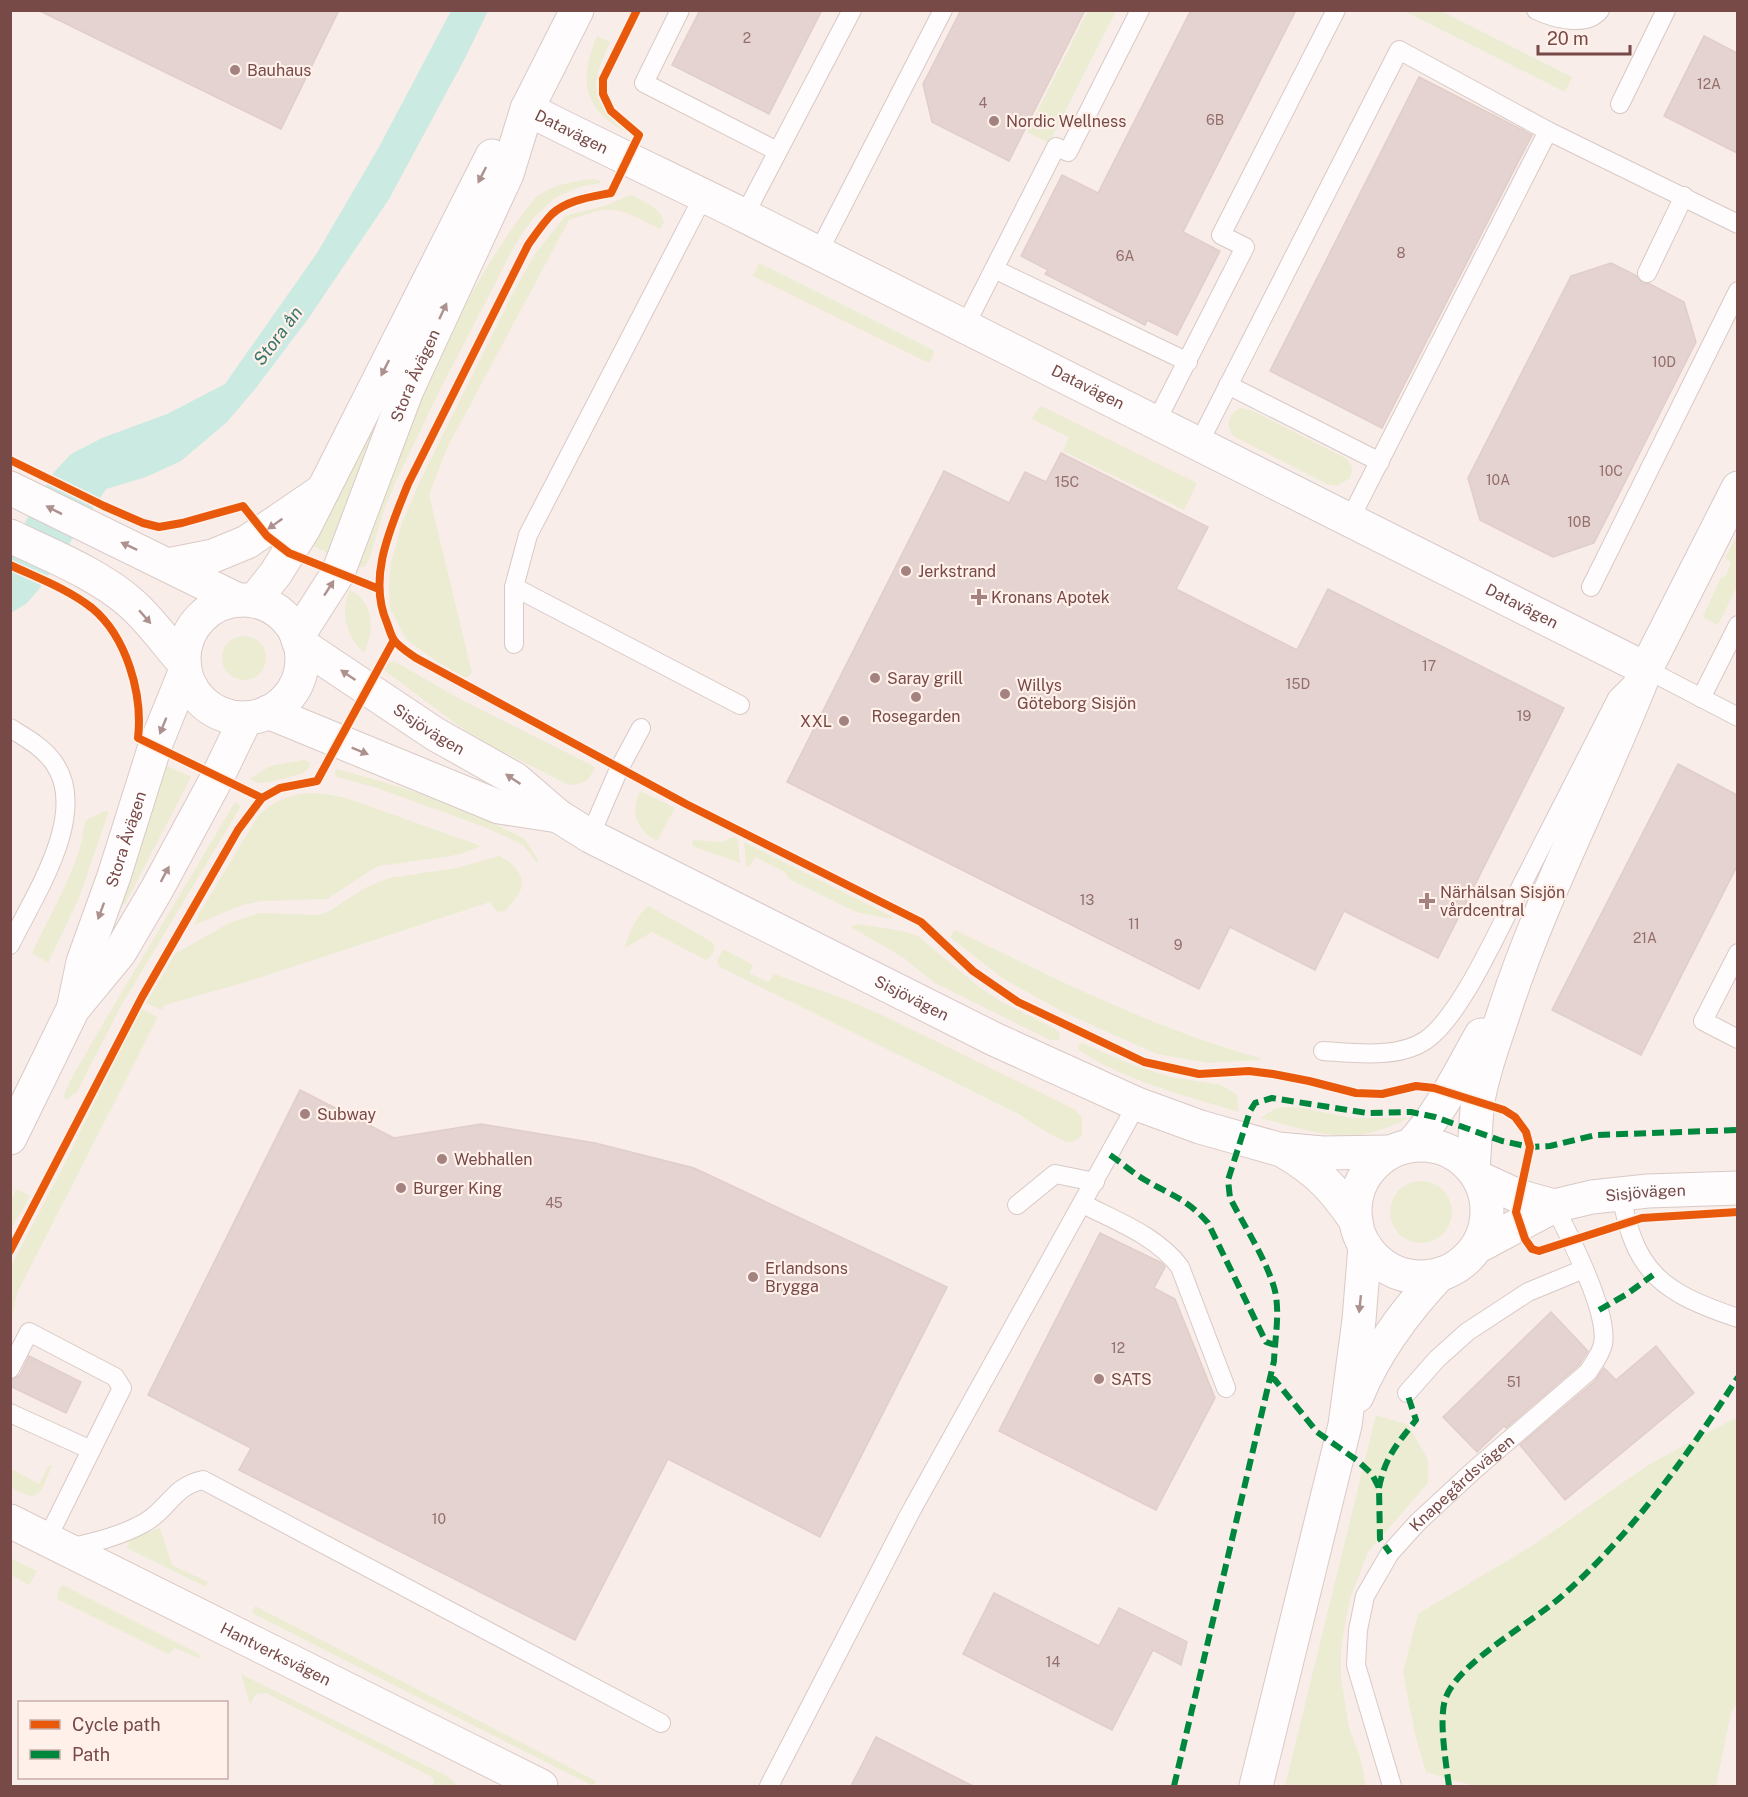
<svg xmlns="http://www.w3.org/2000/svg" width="1748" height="1797" viewBox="0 0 1748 1797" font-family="'Public Sans',sans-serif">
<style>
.green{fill:#ebecd2}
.water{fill:#caeae2}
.building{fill:#e4d3d0;stroke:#e1cdca;stroke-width:1.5}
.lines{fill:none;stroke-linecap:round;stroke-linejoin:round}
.lane-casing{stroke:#d9c9c6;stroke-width:20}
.street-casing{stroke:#d9c9c6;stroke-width:35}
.secondary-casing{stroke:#dacac7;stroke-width:35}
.lane{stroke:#fefcfc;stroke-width:18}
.street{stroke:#fefcfc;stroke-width:33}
.secondary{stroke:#fefcfc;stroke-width:33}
.quiet{stroke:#00873e;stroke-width:6;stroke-dasharray:12 6;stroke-linecap:butt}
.cycleway-casing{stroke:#fff0ea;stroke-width:11}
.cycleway{stroke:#e8590c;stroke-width:8}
.oneway{fill:#ad918f}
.poi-dot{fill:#a4827f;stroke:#fff0ea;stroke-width:2}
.labels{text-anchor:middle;stroke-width:4.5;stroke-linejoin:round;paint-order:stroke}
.number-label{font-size:14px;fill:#946e6c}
.poi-label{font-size:16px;fill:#774947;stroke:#fff0ea;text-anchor:start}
.street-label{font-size:16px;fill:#774947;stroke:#fff0ea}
.water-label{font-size:18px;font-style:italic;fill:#37766c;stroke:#fff0ea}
</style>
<rect width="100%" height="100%" fill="#f8ede8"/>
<path class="green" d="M1088,11H1116L1049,143L1027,132Z
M1404,11H1441L1572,77L1565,92Z
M597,36L610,42C590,86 589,100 626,132C582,108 579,79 597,36Z
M595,179L601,181L600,183L579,187L555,198L533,218L516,243L438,394L396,481L384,510L369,560L365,566L361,567L354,565C402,441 451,302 536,197C555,184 572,181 595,179Z
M631,195C644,202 660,207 664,222L660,229C617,208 616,203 569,220L447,448L429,495L472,673L466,678L436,661L406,639L390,608L389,588L391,563L402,523L420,481L514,291L535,254L565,216L604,206Z
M759,263L933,350L934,353L929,363L753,276Z
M384,406L334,556L305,542Z
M1039,407H1043L1197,483L1184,510L1063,451L1069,437L1032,419Z
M1240,408L1251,410L1347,459C1353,466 1353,470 1350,478L1337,486L1327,484L1233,436C1225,424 1228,415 1240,408Z
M1737,535V587L1718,625L1703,617L1721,577L1726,576L1731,563L1725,558Z
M350,590C374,603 375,630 364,653C347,638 339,611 350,590Z
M222 658a22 22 0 1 1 44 0a22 22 0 1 1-44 0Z
M394,661L458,698L595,767C590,780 581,787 567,784L488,744L456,724L384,670L388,663Z
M303,760L309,762L310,767L301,774L270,782L258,783L250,779L270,766Z
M159,762L191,777L125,904L121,905L118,904Z
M336,769L373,779L448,802L469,811L525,839L537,858L538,864L523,845L487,828L377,788L337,777L335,774Z
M640,791L675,808L657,841C636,830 630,812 640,791Z
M307,793L326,794L346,798L481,846L464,853L451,856L378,866L327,899L262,901L242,905L194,925L199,914L258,816C272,801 287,796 307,793Z
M235,802L241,806L122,1004L77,1092L67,1099L63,1098L70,1081L97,1034Z
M105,811L108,812V814L79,898L48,963L32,953C48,919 67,887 79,851C83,841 82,830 86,820Z
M733,837L738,839L740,863L692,846V842L694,840L722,842Z
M744,842L891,916L892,919L856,912L789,879L785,872L755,857L749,867L746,865Z
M499,856C512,861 527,876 520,891C517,898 510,905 505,911L497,912L490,902L246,982L165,1005L162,1010L146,1003L175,954L229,923L260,913L317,915L328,912L365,888L389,878L457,868Z
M649,906L712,942L715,946L712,955L706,960L652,932L625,948C628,935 638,912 649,906Z
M858,924L902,931L918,936L979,987L1000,1001L1055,1029L1060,1033V1037L1058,1040H1050L935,983L904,958L851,927Z
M955,930C1054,978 1154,1029 1260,1058L1261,1060L1208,1063L1157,1054L1063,1012L1002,978L950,937Z
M725,950L753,965L749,973L768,982L774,974L845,999L884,1016L1074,1109L1082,1117V1135C1078,1139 1075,1142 1069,1142C1060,1142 1026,1119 1017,1113L720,967L717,961L722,951Z
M142,1009L158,1017L17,1293L11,1321V1266L65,1163L136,1017Z
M1082,1043L1133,1065L1171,1077L1221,1085L1237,1095L1239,1112C1190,1097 1122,1080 1079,1050L1078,1046Z
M1285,1107L1303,1108L1351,1118H1408C1353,1148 1316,1133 1261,1118L1274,1109Z
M1390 1212a31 31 0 1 1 62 0a31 31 0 1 1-62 0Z
M16,1189L30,1196L11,1229V1201Z
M1376,1415L1408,1425L1428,1460V1483L1368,1552L1351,1596L1346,1619L1341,1649V1678L1349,1728L1360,1757L1366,1786H1285Z
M1737,1417V1703L1731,1713L1716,1786H1474L1426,1772L1415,1734L1403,1672L1418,1614L1535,1544L1648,1465Z
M49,1465L52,1466C41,1489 42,1507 11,1487V1469L39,1484Z
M160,1528L172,1565L208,1582L206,1587L127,1548L130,1539Z
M10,1558L37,1571L29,1585L11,1575Z
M63,1585L199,1654L201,1659L175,1648L168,1654L57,1599L59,1589Z
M255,1606L596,1781L593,1786L252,1613Z
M241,1674L447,1776L458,1786H433L434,1780L430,1776L266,1693L256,1694L250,1704Z"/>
<path class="water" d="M451,11H488L464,60L389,199L308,319L255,389L227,422L181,461L146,477L106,489L39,589L27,603L11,613V550L37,499L55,471L71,454L102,438L167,414L225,384L317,253L379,147Z"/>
<path class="building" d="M38,10H339L281,129Z
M700,10H822L769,114L672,65Z
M961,10H1085L1009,161L932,122L923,84Z
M1191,10H1296L1183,232L1220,251L1177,335L1147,320L1145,325L1045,274L1048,270L1021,256L1062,175L1098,193Z
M1704,36L1737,53V153L1664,116Z
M1419,77L1532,135L1382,428L1270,371Z
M1611,263L1637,276L1642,283L1650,284L1684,302L1696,342L1594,543L1553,557L1480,520L1468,478L1571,276Z
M1061,453L1208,527L1176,589L1297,650L1328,589L1564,708L1438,958L1344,911L1315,970L1230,927L1199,989L787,782L944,471L1009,503L1025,472L1046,482Z
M1678,764L1737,795V866L1641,1055L1552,1010Z
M300,1090L394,1138L481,1124L595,1143L694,1168L947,1287L820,1537L668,1459L575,1640L239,1470L251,1448L148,1395Z
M1100,1233L1162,1263L1165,1267L1154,1288L1175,1299L1215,1398L1156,1510L999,1431Z
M1551,1312L1588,1351L1579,1365L1506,1428L1504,1426L1477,1452L1443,1417Z
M1656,1346L1694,1393L1565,1500L1520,1445L1595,1381L1604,1368L1616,1380Z
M29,1356L81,1382L66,1413L10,1386L11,1380L20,1375Z
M994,1593L1099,1646L1119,1608L1187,1642L1181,1665L1153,1650L1112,1730L963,1654Z
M876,1737L973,1786H851Z"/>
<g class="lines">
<defs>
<g id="lane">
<path d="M680,10L644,83L777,151"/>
<path d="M1536,10C1553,18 1586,28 1600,10"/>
<path d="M1620,104L1666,10"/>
<path d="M744,216L852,10"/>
<path d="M818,253L943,10"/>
<path d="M994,269L1188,362"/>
<path d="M1647,273L1684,196"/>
<path d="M965,326L1056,147L1068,152L1140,10"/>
<path d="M1228,385L1380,462"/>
<path d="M1156,422L1245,247L1221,235L1336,10"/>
<path d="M1199,443L1399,50L1548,131L1738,224"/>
<path d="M1351,517L1548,131"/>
<path d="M514,587L740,705"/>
<path d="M1591,587L1738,291"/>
<path d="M514,644V587L528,535L703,197"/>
<path d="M1701,698L1738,625"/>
<path d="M10,728C26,738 43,747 54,763C90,814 33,897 10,945"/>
<path d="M590,836L619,769L641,728"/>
<path d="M1738,953L1703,1021L1738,1039"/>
<path d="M1323,1051C1354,1053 1399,1059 1426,1040C1459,1017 1494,939 1513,902C1548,834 1582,766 1617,698L1646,669L1738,717"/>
<path d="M1621,1193C1634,1273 1663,1293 1738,1318"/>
<path d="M1083,1204C1116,1221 1157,1236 1180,1267L1226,1388"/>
<path d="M1017,1205L1055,1174L1095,1182"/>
<path d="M10,1369L29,1332L115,1377L122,1388L47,1539"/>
<path d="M1407,1393L1437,1359L1467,1332L1528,1292L1584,1269"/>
<path d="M10,1413L91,1450"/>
<path d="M69,1548C95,1542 121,1536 144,1523C168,1510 173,1486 203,1480L661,1723"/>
<path d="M769,1786L910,1513L1137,1104"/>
<path id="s1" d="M1392,1786L1356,1665L1358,1630L1365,1596L1390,1553L1418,1522L1473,1471L1588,1372C1593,1364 1601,1354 1603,1344C1609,1313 1569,1235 1554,1206"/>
</g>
<g id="street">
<path id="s2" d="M527,109C600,146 674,181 747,217C1048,366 1348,516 1646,669L1738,488"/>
<path id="s3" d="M299,643L435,734L515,779L558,816L590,836L996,1040L1137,1104L1200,1127L1278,1149L1322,1153L1390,1152"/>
<path d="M268,712L499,807L558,816"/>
<path d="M1411,1145C1441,1112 1459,1074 1481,1035"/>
<path d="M1285,1152C1319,1172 1334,1189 1356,1221"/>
<path d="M1473,1169C1475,1147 1475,1124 1478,1101C1483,1070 1495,1040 1505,1009C1543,893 1602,783 1646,669"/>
<path d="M1479,1178L1518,1196L1554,1206"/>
<path id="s4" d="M1477,1247L1554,1206L1592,1197L1648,1191L1738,1188"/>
<path id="s5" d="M10,1521L541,1786"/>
</g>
<g id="secondary">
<path d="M10,488L238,600"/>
<path d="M10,536C50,555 100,575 132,604C151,621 167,644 184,663"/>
<path d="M168,565L213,556L247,542L319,493"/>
<circle cx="243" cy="659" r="59"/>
<path d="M254,601L276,573L304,528L492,156"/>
<path id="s6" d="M297,637L338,573L407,390L507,174L527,109L577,10"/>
<path id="s7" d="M74,1005L83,962L114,876L155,746L185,672"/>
<path d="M10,1138L73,1009L120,952L157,889L218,776L246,718"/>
<circle cx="1421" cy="1211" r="66"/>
<path d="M1357,1396C1376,1350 1406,1310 1440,1274"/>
<path d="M1256,1786L1345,1425L1359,1320L1365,1246"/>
</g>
</defs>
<use href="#lane" class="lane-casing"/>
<use href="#street" class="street-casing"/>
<use href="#secondary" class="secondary-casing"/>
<use href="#lane" class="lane"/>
<use href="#street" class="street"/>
<use href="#secondary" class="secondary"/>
<path class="quiet" d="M1110,1155C1122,1163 1133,1173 1145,1180C1172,1196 1186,1198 1208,1223L1266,1342L1275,1345
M1599,1310L1627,1294L1653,1275
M1271,1377L1275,1380L1317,1432L1358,1461L1372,1474L1379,1488L1380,1539L1390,1553
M1379,1488C1385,1457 1397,1444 1416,1420L1407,1393
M1174,1786L1274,1361C1275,1337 1280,1314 1275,1291C1267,1260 1244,1226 1230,1198L1228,1180L1250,1111L1255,1103L1272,1098L1367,1113L1411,1112L1435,1117L1502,1141L1530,1147L1550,1146L1596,1135L1738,1130
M1449,1786C1446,1763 1438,1717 1446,1697C1461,1660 1532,1623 1562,1596C1632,1534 1688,1455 1738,1377"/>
<defs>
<path id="cycleway" d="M637,10L603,79V94L611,111L639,135L611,193C591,197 567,200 552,214C543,223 535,235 528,245L408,484C391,527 367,577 387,623C389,628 391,636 394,640C399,647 409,653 416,658L686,804L921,922L973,971L1018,1002L1144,1062L1199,1074L1249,1071L1273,1074L1309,1081L1356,1093L1382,1094L1416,1086L1434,1088L1504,1110L1515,1117L1526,1132L1530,1147L1516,1212L1525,1239L1532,1249L1539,1251L1642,1218L1738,1212
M10,460L104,506L143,523L159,527L182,523L243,506L267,536L289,553L379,589
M10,565C38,578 68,589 92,608C127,637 143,695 138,738L262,798
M10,1251L142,997L238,830L262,798L280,788L317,781L394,640"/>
</defs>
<use href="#cycleway" class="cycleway-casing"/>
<use href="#cycleway" class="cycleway"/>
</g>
<defs><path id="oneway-solid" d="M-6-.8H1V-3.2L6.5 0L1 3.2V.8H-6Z" transform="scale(1.5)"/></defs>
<g class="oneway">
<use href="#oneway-solid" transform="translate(482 175) rotate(117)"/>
<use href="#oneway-solid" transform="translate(443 311) rotate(-65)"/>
<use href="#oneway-solid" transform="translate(385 368) rotate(117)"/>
<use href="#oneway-solid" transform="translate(54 510) rotate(-153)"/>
<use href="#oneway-solid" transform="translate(275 524) rotate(145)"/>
<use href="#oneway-solid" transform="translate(129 546) rotate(-155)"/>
<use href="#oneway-solid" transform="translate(329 588) rotate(-57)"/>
<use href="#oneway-solid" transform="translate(145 617) rotate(49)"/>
<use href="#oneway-solid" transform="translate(348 675) rotate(-146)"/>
<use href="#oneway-solid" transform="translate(163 726) rotate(112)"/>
<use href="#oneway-solid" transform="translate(360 751) rotate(22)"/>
<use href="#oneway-solid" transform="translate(513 779) rotate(-146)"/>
<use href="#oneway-solid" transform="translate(165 874) rotate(-62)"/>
<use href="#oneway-solid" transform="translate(101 911) rotate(110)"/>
<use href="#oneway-solid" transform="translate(1360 1304) rotate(96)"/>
</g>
<g class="poi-dot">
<circle cx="235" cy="70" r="6"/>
<circle cx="994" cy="121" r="6"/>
<circle cx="906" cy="571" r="6"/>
<path d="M976 588h6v6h6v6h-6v6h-6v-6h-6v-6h6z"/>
<circle cx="875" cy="678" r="6"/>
<circle cx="1005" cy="694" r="6"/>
<circle cx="916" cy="697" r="6"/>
<circle cx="844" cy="721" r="6"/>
<path d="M1424 892h6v6h6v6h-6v6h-6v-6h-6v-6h6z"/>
<circle cx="305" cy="1114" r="6"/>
<circle cx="442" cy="1159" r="6"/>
<circle cx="401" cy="1188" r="6"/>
<circle cx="753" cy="1277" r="6"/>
<circle cx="1099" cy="1379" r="6"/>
</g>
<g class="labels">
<g class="number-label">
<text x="747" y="43">2</text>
<text x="1709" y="89">12A</text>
<text x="983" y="108">4</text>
<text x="1215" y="125">6B</text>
<text x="1401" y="258">8</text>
<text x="1125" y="261">6A</text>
<text x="1664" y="367">10D</text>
<text x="1611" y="476">10C</text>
<text x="1498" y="485">10A</text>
<text x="1067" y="487">15C</text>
<text x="1579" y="527">10B</text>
<text x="1429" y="671">17</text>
<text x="1298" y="689">15D</text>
<text x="1524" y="721">19</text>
<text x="1087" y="905">13</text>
<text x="1134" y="929">11</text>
<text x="1645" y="943">21A</text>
<text x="1178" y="950">9</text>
<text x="554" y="1208">45</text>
<text x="1118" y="1353">12</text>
<text x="1514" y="1387">51</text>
<text x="439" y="1524">10</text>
<text x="1053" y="1667">14</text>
</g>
<g class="poi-label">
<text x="247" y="76">Bauhaus</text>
<text x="1006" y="127">Nordic Wellness</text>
<text x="918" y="577">Jerkstrand</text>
<text x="991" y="603">Kronans Apotek</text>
<text x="887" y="684">Saray grill</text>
<text x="1017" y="691">Willys<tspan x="1017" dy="18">Göteborg Sisjön</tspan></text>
<text x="916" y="722" text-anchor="middle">Rosegarden</text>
<text x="832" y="727" text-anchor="end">XXL</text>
<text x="1440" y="898">Närhälsan Sisjön<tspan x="1440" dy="18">vårdcentral</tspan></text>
<text x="317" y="1120">Subway</text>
<text x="454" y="1165">Webhallen</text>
<text x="413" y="1194">Burger King</text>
<text x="765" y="1274">Erlandsons<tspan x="765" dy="18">Brygga</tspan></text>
<text x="1111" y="1385">SATS</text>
</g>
<g class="street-label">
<text dy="6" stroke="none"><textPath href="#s2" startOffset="50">Datavägen</textPath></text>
<text dy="6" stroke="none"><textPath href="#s6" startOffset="288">Stora Åvägen</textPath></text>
<text dy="6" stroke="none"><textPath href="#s2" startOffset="626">Datavägen</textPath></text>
<text dy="6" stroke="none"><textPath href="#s2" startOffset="1112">Datavägen</textPath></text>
<text dy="6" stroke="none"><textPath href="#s3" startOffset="156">Sisjövägen</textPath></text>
<text dy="6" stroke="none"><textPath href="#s7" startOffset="174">Stora Åvägen</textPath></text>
<text dy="6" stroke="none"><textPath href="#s3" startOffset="710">Sisjövägen</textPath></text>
<text dy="6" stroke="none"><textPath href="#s4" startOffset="180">Sisjövägen</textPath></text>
<text dy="6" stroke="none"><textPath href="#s1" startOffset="346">Knapegårdsvägen</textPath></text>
<text dy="6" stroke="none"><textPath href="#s5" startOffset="297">Hantverksvägen</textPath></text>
</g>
<g class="water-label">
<text transform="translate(278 336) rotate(-53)" y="6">Stora ån</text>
</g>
</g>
<rect width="1748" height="1797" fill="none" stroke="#774947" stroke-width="24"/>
<rect x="18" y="1701" width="210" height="78" fill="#fff0ea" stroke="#c9ada9" stroke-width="1.5"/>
<rect x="30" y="1720" width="30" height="9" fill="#e8590c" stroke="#c9ada9" stroke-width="1.5"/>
<text x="72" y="1731" font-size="18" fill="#774947">Cycle path</text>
<rect x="30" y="1750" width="30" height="9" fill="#00873e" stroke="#c9ada9" stroke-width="1.5"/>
<text x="72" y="1761" font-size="18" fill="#774947">Path</text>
<path d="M1538 45v9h92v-9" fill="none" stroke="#774947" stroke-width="3"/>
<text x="1547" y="45" font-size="18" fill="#774947" stroke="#fff0ea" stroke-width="4.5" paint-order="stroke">20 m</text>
</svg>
